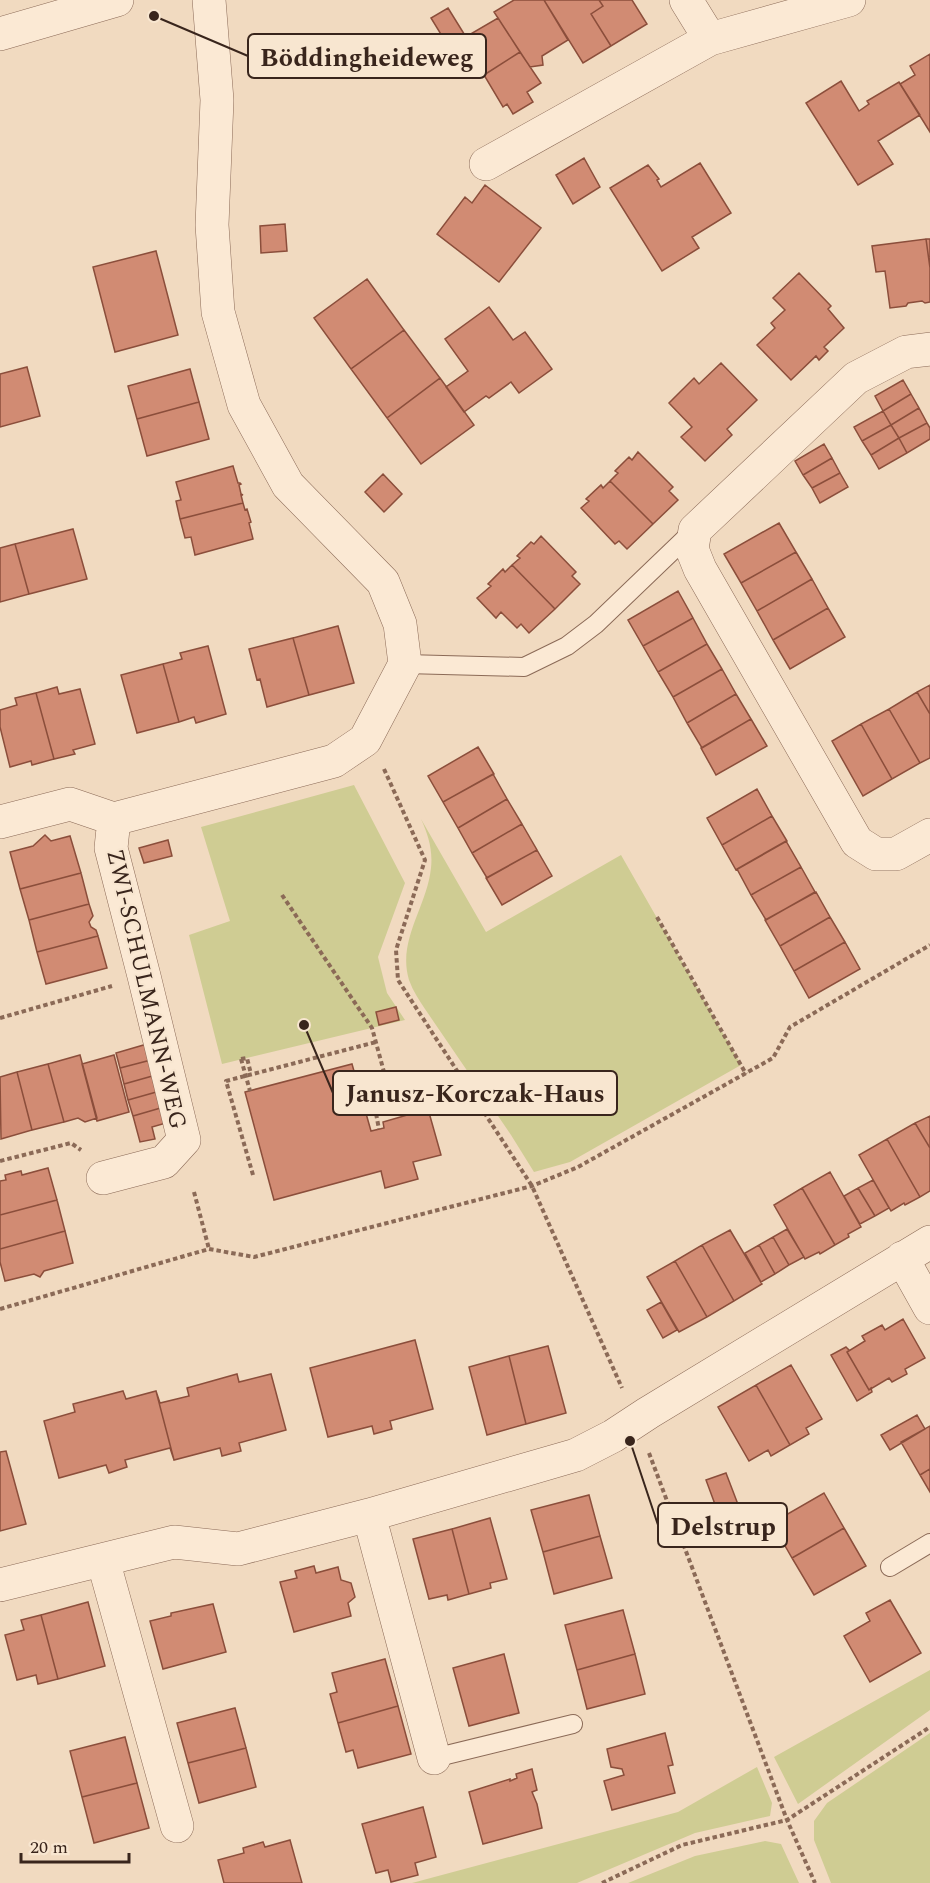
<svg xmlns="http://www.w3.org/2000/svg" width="930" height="1883" viewBox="0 0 930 1883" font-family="Spectral,serif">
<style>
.green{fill:#cfcc93}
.building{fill:#d18b73;stroke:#8b4e3b;stroke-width:1.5}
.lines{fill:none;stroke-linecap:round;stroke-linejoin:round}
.service-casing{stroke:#8b6a57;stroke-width:20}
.minor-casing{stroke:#8b6a57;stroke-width:34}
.path{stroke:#8b6a57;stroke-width:4;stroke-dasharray:4.5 3;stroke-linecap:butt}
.service{stroke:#fbe9d4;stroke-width:18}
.minor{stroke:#fbe9d4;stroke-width:33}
.path-bridge{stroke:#8b6a57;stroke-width:4;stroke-dasharray:4.5 3;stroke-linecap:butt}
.labels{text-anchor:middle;stroke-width:4.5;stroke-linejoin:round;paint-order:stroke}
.street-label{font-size:24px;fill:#39251c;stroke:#f8e6d0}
.leader{fill:none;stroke:#39251c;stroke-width:2}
.callout-dot{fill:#39251c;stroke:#f8e6d0;stroke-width:2}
.callout{fill:#f8e6d0;stroke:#39251c;stroke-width:2}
.callout-label{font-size:26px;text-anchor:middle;font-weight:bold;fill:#39251c}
</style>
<rect width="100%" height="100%" fill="#f1dac0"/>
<path class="green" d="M354,785L405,883L378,957L387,993L405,1020L222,1064L189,935L230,921L201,827Z
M421,819L486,932L621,855L741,1065L570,1162L534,1172L511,1135L425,1009C419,1000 413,991 409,980C397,940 427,907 431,868C433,850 428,834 421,819Z
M930,1670V1710L798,1804L774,1757Z
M930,1733V1883H831L814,1840V1821L827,1803Z
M757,1767L772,1803L770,1816L695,1833L577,1883H412L678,1812Z
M765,1841L781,1844L799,1883H628L695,1856Z"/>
<path class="building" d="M514,0H544L568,40L542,56L543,65L530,67L494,12Z
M544,0H599L603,6L591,14L611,46L583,63Z
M599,0H632L647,24L611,46L591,14L603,6Z
M448,8L466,37L462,39L477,64L464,72L431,18Z
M498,18L520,52L484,75L462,39Z
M520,52L541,83L527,92L533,102L513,114L507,104L503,107L484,75Z
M930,54V132L900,84L915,75L910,66Z
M841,81L859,111L869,104L867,101L899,82L920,115L878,141L893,164L858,185L806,103Z
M584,158L600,187L573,204L556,175Z
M700,163L731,213L692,237L699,248L662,271L610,188L648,165L659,179L657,180L661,187Z
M485,185L541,228L499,282L437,234L465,197L472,203Z
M285,224L287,251L261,253L260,226Z
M926,239L930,268V302L925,303L922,301L908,303L906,306L890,308L885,271L876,272L872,246Z
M926,239H930V268Z
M156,251L178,335L115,352L93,267Z
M799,273L831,306L828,309L844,328L824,347L828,351L819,360L816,356L791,380L757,345L775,328L771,323L785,310L773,298Z
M367,279L404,330L351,369L314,318Z
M489,307L513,340L525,332L552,369L519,393L511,382L489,398L486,396L464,412L446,387L468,371L445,339Z
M404,330L440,378L387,418L351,369Z
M721,363L757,400L727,429L732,435L705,461L681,437L692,427L669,403L694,378L699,384Z
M27,367L40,416L0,427V374Z
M190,369L199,402L137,419L128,386Z
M440,378L474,425L421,464L387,418Z
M903,380L911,394L883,411L875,396Z
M911,394L919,408L891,425L883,411Z
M199,402L209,439L147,456L137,419Z
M919,408L927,423L899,438L891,425Z
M883,411L891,425L862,441L854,427Z
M927,423L930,428V439L907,453L899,438Z
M891,425L899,438L871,455L862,441Z
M899,438L907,453L879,469L871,455Z
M824,444L832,458L803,475L795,461Z
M638,452L673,487L669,491L678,500L653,524L610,481L618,473L615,471L629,457L632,460Z
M832,458L840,473L812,488L803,475Z
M233,466L238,483H240L241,484L239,485L241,494L243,495H241L243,503L180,519L176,501L181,500L176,482Z
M840,473L848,487L820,503L812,488Z
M383,474L402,494L384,512L365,492Z
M610,481L653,524L627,549L619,541L615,544L581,508L589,501L586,499L601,485L603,488Z
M243,503L245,510L247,509L251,522L249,523L253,539L195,555L191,537L185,538L180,519Z
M779,523L796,552L741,583L724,554Z
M73,529L87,579L29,594L15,544Z
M541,536L576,572L572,576L580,584L555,609L512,565L520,558L517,556L531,542L534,544Z
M15,544L29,594L0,602V548Z
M796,552L812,579L757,611L741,583Z
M512,565L555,609L529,633L521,624L517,628L501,612L496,618L477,598L491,586L488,584L503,569L505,572Z
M812,579L828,608L773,640L757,611Z
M678,591L693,618L643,646L628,620Z
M828,608L845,637L790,669L773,640Z
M693,618L707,644L658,672L643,646Z
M338,626L354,683L309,695L293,638Z
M293,638L309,695L267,707L260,679L257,680L249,649Z
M707,644L722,669L673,697L658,672Z
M208,646L226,714L196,723L194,717L179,722L163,664L182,659L180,653Z
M163,664L179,722L137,733L121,675Z
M722,669L736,694L687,723L673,697Z
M930,685V714L917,692Z
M57,687L59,694L80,689L95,744L73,750L75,754L54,759L36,693Z
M917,692L930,714V758L920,763L889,709Z
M36,693L54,759L32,765L31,761L10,767L0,727V710L17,705L15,698Z
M736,694L751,719L702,748L687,723Z
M889,709L920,763L892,779L861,724Z
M751,719L767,746L716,775L701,748Z
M861,724L892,779L863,796L832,741Z
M478,747L494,774L443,802L428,776Z
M493,774L507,799L458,828L443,802Z
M757,789L772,816L722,845L707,818Z
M507,799L522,824L472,853L458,828Z
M772,816L787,841L736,870L722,845Z
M522,824L537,850L487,878L472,853Z
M45,835L51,841L70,836L81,873L20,889L10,852L33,846Z
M168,840L172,856L144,863L139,848Z
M786,841L801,867L751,895L737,869Z
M537,850L552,876L502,905L486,878Z
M801,867L815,892L766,920L751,895Z
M81,873L89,904L29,920L20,889Z
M816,892L830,917L780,946L765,920Z
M89,904L93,916L89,922L91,927L96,930L98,936L37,952L29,920Z
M830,917L845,942L794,971L780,946Z
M98,936L107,968L46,984L37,952Z
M845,942L860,969L809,998L794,971Z
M396,1007L399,1020L379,1025L376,1012Z
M147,1044L151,1060L120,1068L116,1053Z
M80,1055L97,1118L85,1122L78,1118L64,1122L48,1064Z
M114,1055L129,1112L97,1121L82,1064Z
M151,1060L156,1075L124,1084L120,1068Z
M48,1064L64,1122L32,1130L17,1072Z
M352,1064L371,1131L384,1128L383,1122L428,1109L441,1155L413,1162L418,1179L385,1188L381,1171L274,1200L245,1092Z
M17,1072L32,1130L1,1139L0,1077Z
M156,1075L160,1091L128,1100L124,1084Z
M160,1091L164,1107L133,1116L128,1100Z
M164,1107L166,1123L152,1127L155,1139L140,1142L133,1116Z
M930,1116V1148L915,1123Z
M915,1123L930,1148V1191L920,1197L887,1139Z
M887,1139L920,1197L905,1205L904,1203L891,1211L859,1155Z
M48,1168L57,1200L0,1215V1181L6,1180L5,1175L21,1171L22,1175Z
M830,1172L861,1227L848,1234L849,1237L835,1245L802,1188Z
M873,1180L889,1208L875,1216L858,1188Z
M802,1188L835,1245L820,1254L819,1252L805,1259L774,1205Z
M858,1188L875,1216L860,1224L844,1196Z
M57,1200L65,1231L0,1249V1215Z
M787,1229L804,1257L789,1265L773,1237Z
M730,1230L762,1284L734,1301L702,1245Z
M65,1231L73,1263L44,1271L40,1277L34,1274L5,1281L0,1262V1249Z
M773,1237L789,1265L775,1274L759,1245Z
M702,1245L734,1301L707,1317L675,1261Z
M759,1245L775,1274L761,1282L745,1253Z
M675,1261L707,1317L679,1332L647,1277Z
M661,1302L677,1330L663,1338L647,1310Z
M903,1319L925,1358L905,1369L907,1374L892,1382L889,1378L869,1390L847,1352L865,1341L862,1336L882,1325L885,1330Z
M415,1340L433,1409L390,1421L392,1429L374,1434L372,1426L328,1437L310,1368Z
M548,1346L566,1413L526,1424L509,1356Z
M846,1347L849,1350L847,1352L869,1390L871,1388L872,1392L857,1401L831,1355Z
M509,1356L526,1424L487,1435L469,1367Z
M791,1365L822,1419L806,1428L809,1434L790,1445L756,1385Z
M237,1374L239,1382L271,1374L286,1430L239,1443L241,1451L222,1456L220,1448L174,1460L156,1391L160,1403L189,1396L187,1388Z
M756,1385L790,1445L771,1456L768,1450L749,1461L718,1407Z
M123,1391L126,1399L156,1391L174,1460L170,1448L125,1460L127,1467L109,1473L106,1465L59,1478L44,1421L75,1412L73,1404Z
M917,1415L925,1429L890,1450L881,1435Z
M930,1426V1469L920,1475L901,1442Z
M6,1451L26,1524L0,1531V1452Z
M930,1469V1492L920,1475Z
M726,1473L742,1515L723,1526L706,1480Z
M824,1493L844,1528L792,1558L772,1523Z
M589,1495L600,1536L543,1552L531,1510Z
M490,1518L507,1579L490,1583L491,1588L469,1594L452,1529Z
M844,1528L866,1566L814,1595L792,1558Z
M452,1529L469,1594L448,1600L447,1595L429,1599L413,1539Z
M600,1536L612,1578L554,1594L543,1552Z
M314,1566L316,1573L338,1567L341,1580L351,1583L355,1597L348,1603L351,1616L294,1632L280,1582L297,1578L295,1571Z
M890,1600L921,1653L870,1682L844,1636L870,1621L866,1613Z
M88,1602L105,1666L58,1679L41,1615Z
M213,1604L226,1652L163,1669L150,1621L171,1616V1613Z
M623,1610L635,1654L577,1670L565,1625Z
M41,1615L58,1679L38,1684L36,1675L17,1680L5,1635L24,1630L21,1620Z
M504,1654L519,1713L469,1726L453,1668Z
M635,1654L645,1694L587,1709L577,1670Z
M385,1659L398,1706L338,1723L330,1694L337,1692L332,1673Z
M398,1706L411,1754L358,1768L353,1750L346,1752L338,1723Z
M235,1708L246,1748L188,1763L177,1723Z
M665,1733L673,1765L668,1766L675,1793L612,1810L604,1781L624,1775L622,1769L611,1767L607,1749Z
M125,1737L137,1783L82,1797L70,1751Z
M246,1748L256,1787L199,1803L188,1763Z
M532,1769L537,1790L532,1792L537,1804L542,1828L483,1844L469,1792L510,1779V1781L517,1778L516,1774Z
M137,1783L149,1828L94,1843L82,1797Z
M423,1807L436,1857L415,1863L418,1875L391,1882L388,1870L376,1873L362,1824Z
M290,1840L302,1883H224L218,1860L244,1853L243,1848L263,1842L265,1847Z"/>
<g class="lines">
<defs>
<path id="service" d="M405,664L524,667L567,646L596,624L693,531
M890,1567L930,1543
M434,1758L573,1724"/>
<path id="minor" d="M686,0L710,39
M0,34L117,0
M486,164L710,39L849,0
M930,349L906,352L856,378L695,530L692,549L700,569L857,842L876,854H896L930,835
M0,822L70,804L114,819L334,761L365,740L405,664L400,624L383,582L288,485L244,405L218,312L212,225L217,100L209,0
M103,1178L164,1162L184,1140L144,976L111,848L114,819
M902,1258L930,1308
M369,1515L434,1758
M103,1560L177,1826
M0,1585L174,1542L238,1549L369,1515L576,1455L613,1436L648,1413L930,1242"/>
</defs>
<use href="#service" class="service-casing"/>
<use href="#minor" class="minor-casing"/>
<path class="path" d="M384,769L425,860L396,950L398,980L532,1186L622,1388
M282,895L372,1028L390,1094L373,1098L379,1129
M657,917L746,1074
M0,1018L112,986
M241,1059L247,1058L251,1074
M390,1094L439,1085L459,1073
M0,1161L71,1143L81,1150
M253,1175L226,1081L376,1042
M194,1192L209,1249
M0,1309L209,1249L254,1257L532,1186L578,1167L773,1058L790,1027L930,945
M649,1453L787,1820L815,1883
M602,1883L682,1845L787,1820L930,1727"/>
<use href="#service" class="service"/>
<use href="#minor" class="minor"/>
<path class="path-bridge" d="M241,1059L250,1091"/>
</g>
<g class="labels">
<g class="street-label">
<text transform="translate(147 989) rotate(77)" y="8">ZWI-SCHULMANN-WEG</text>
</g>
</g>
<path class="leader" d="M154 16L248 56M304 1025L333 1093M630 1441L658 1525"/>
<g class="callout-dot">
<circle cx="154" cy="16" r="6"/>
<circle cx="304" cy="1025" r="6"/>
<circle cx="630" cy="1441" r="6"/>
</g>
<g class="callout">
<rect x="248" y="34" width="238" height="44" rx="6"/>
<rect x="333" y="1071" width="284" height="44" rx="6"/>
<rect x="658" y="1503" width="129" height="44" rx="6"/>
</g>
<g class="callout-label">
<text x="367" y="66">Böddingheideweg</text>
<text x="475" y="1102">Janusz-Korczak-Haus</text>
<text x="723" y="1535">Delstrup</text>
</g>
<path d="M21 1853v9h108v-9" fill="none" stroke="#39251c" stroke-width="3"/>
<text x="30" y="1853" font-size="18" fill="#39251c" stroke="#f8e6d0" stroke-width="4.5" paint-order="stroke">20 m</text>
</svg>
